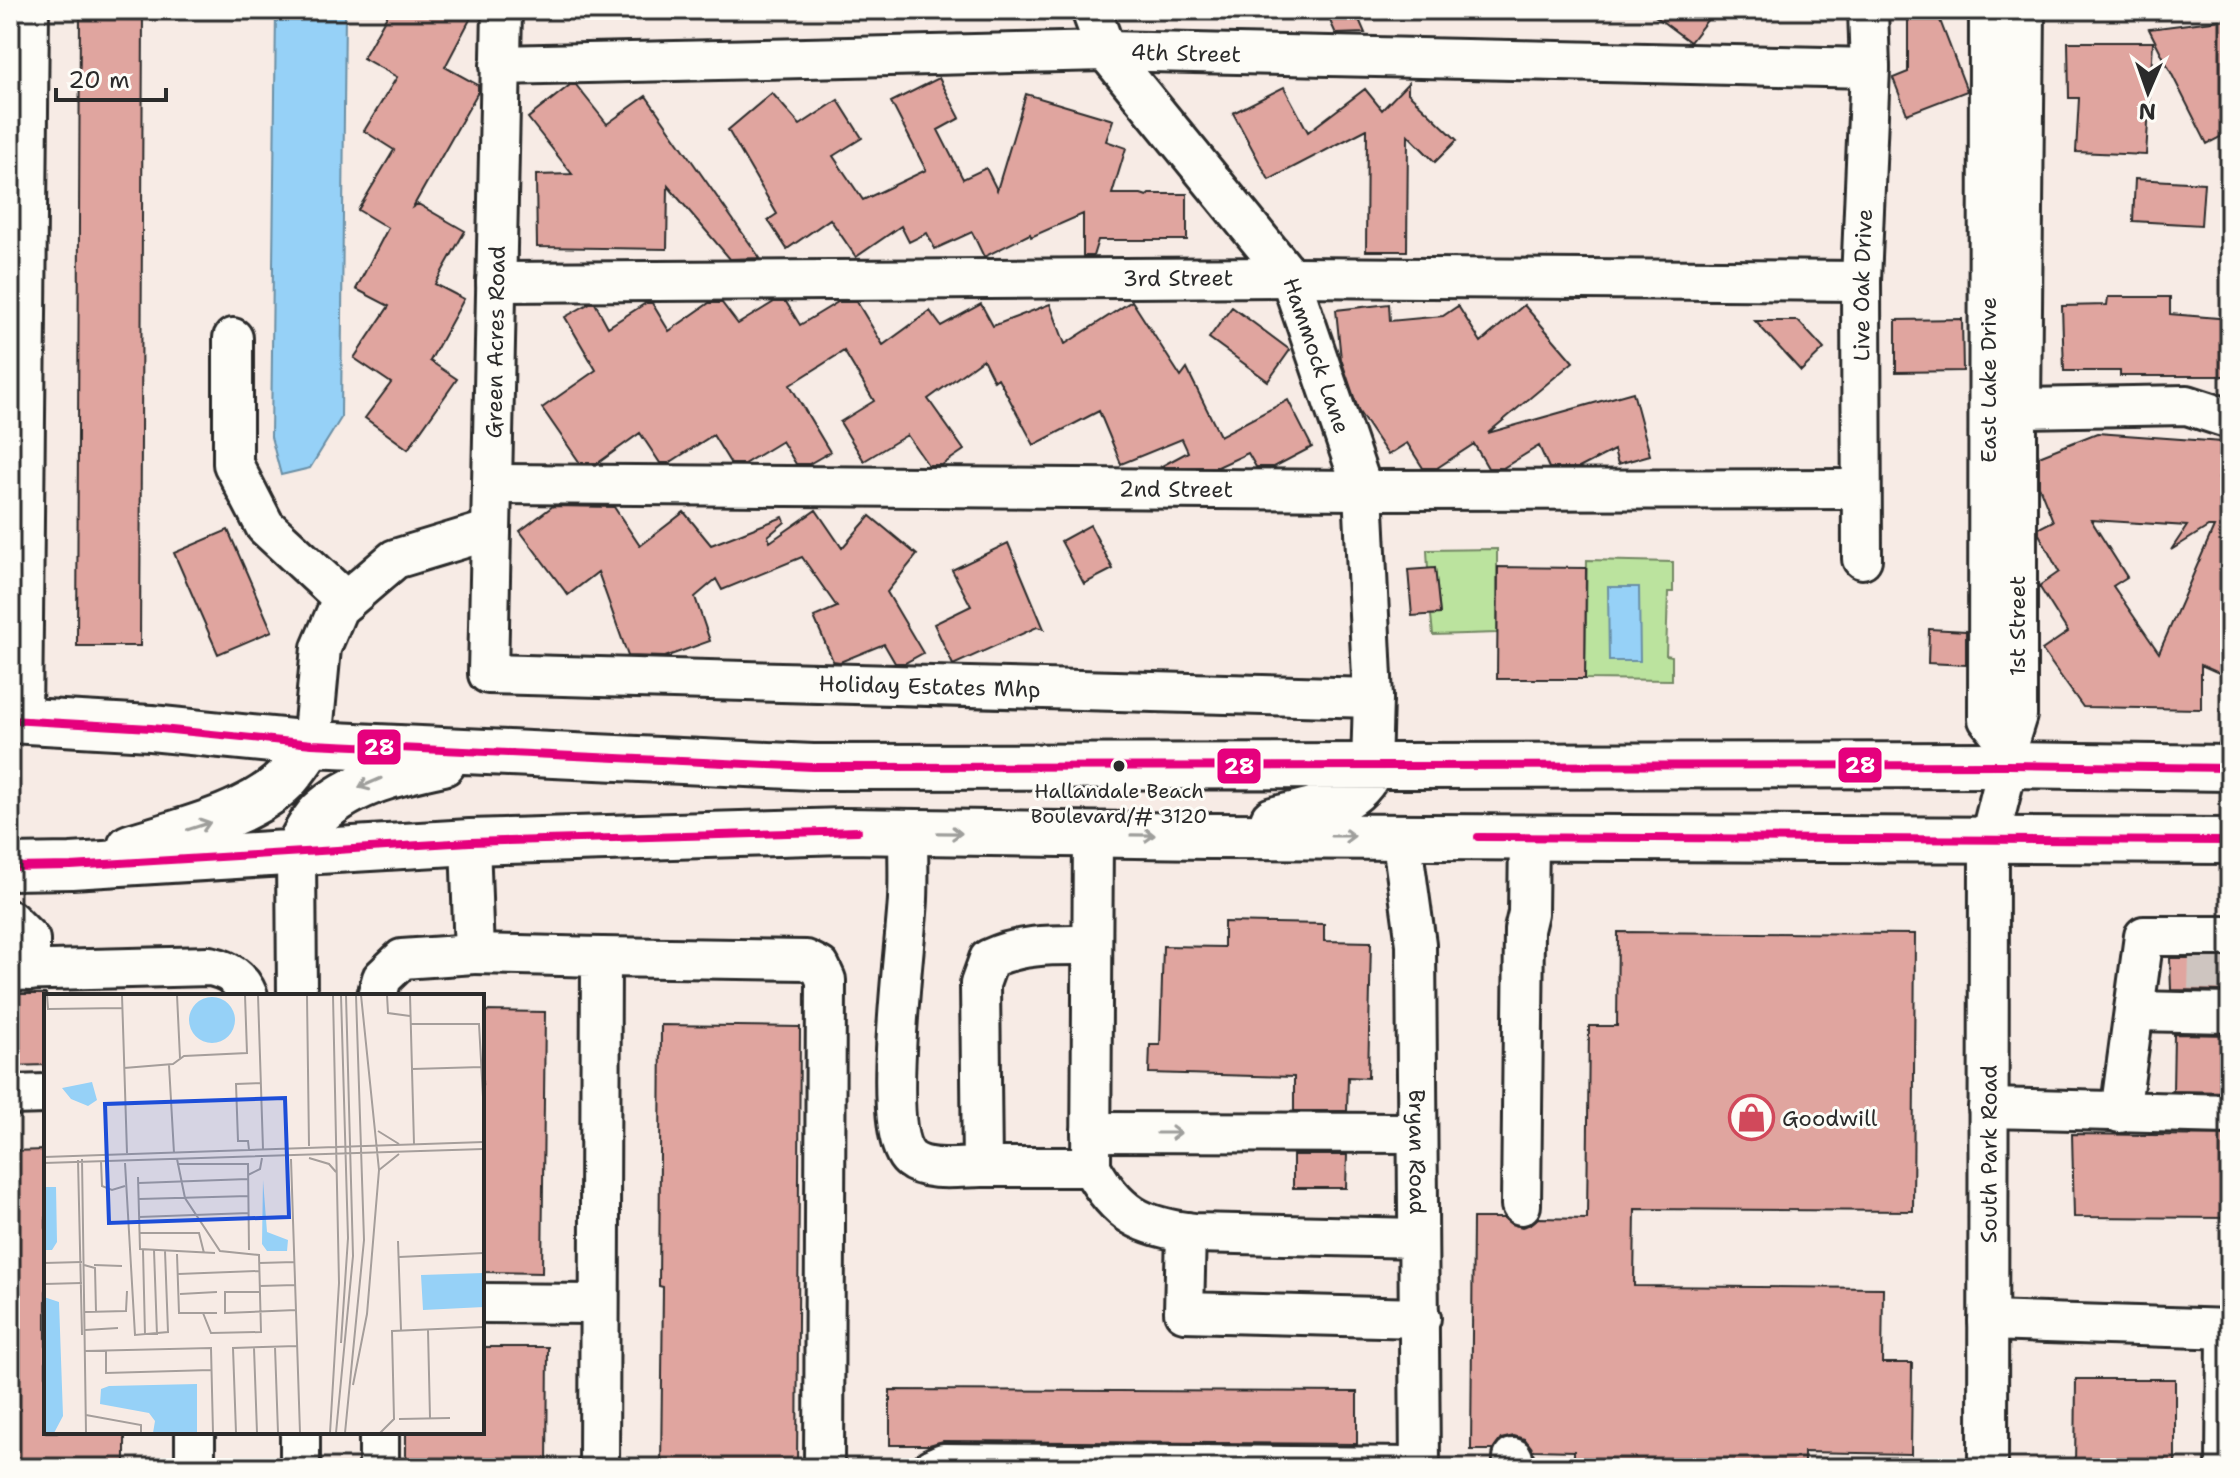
<svg xmlns="http://www.w3.org/2000/svg" width="2240" height="1478" viewBox="0 0 2240 1478" font-family="'Shantell Sans',sans-serif">
<style>
.green{fill:#bbe39e;stroke:#738764;stroke-width:2}
.water{fill:#96d1f7;stroke:#6b8fa5;stroke-width:2}
.building{fill:#e0a59f;stroke:#2b2b2b;stroke-width:2;fill-rule:evenodd}
.lines{fill:none;stroke-linecap:round;stroke-linejoin:round}
.minor-tunnel{stroke:#cec5c0;stroke-width:38;stroke-dasharray:38 19;stroke-linecap:butt}
.minor-casing{stroke:#2b2b2b;stroke-width:44}
.major-casing{stroke:#2b2b2b;stroke-width:50}
.minor{stroke:#fdfcf7;stroke-width:38}
.major{stroke:#fdfcf7;stroke-width:44}
.bus-1-casing{stroke:#fdfcf7;stroke-width:14}
.bus-1{stroke:#e5007d;stroke-width:8}
.oneway{stroke:#9e9e9b}
.bus-dot{fill:#2b2b2b;stroke:#fdfcf7;stroke-width:3}
.labels{text-anchor:middle;stroke-width:6;stroke-linejoin:round;paint-order:stroke}
.bus-label{font-size:20px;fill:#2b2b2b;stroke:#fdfcf7}
.street-label{font-size:22px;fill:#2b2b2b;stroke:#fdfcf7}
.poi-label{font-size:22px;fill:#2b2b2b;stroke:#fdfcf7;text-anchor:start}
.inset-road{fill:none;stroke:#a59e9b;stroke-width:2}
.view{fill:#1d4ed8;fill-opacity:0.15;stroke:#1d4ed8;stroke-width:4}
.inset-edge{fill:none;stroke:#2b2b2b;stroke-width:4}
.line-badge{stroke:#fdfcf7;stroke-width:3}
.badge-label{font-size:22px;text-anchor:middle;font-weight:bold;fill:#fff}
</style>
<rect width="100%" height="100%" fill="#f7ebe5"/>
<filter id="ink" filterUnits="userSpaceOnUse"><feTurbulence type="fractalNoise" baseFrequency=".0125" numOctaves="2"/><feDisplacementMap in="SourceGraphic" scale="16" xChannelSelector="R" yChannelSelector="G"/><feConvolveMatrix kernelMatrix="1 2 1 2 8 2 1 2 1" color-interpolation-filters="sRGB"/></filter>
<g filter="url(#ink)">
<path class="green" d="M1497,549V633L1433,635L1431,615L1440,613L1435,568L1428,569L1427,550Z
M1587,560L1673,562V592H1668L1666,655L1672,656V680L1585,679Z"/>
<path class="water" d="M276,10H345L341,418L310,468L281,475L271,437Z
M1608,587H1639L1640,661H1609Z"/>
<path class="building" d="M80,10H143L140,646H77Z
M390,10H475L445,67L478,85V92L413,207L418,204L465,231L435,284L464,299L430,361L457,379L408,449L365,418L391,383L354,358L389,306L356,289L388,228L358,210L394,150L364,131L397,77L363,58Z
M1325,10H1355L1365,33L1336,34Z
M1647,10H1715L1690,42Z
M1908,10H1936L1967,91L1907,114L1893,78L1908,72Z
M2228,19L2230,132L2207,144L2149,29Z
M2068,42H2153L2146,155L2076,152L2079,98H2069Z
M939,78L960,118L938,130L963,179L986,168L997,190L1026,94L1113,120L1106,141L1126,148L1112,194H1141L1147,196L1149,194H1187V240H1098L1093,256H1083V214L1031,237L1030,234L984,257L972,232L935,249L927,233L909,242L901,226L856,257L830,219L787,249L768,220L777,214L728,130L772,93L800,125L838,100L862,138L833,156L863,200L926,170L891,102Z
M1408,83V93L1457,140L1435,162L1408,135L1407,251H1366L1367,129L1269,180L1233,113L1284,87L1308,132L1365,89L1382,110Z
M570,85H576L607,124L646,96L760,258L730,259L668,186L667,249L537,247L536,175L572,174L528,118Z
M2135,179L2204,183L2201,225L2133,221Z
M2108,297H2170V314L2230,319L2228,376H2120V371H2064L2062,306L2107,305Z
M1132,301L1181,377L1187,369L1220,436L1288,400L1312,447L1274,467H1256L1248,453L1218,467H1160L1188,452L1182,439L1121,464L1099,411L1034,445L998,378L994,381L983,359L928,399L964,450L942,465H928L907,435L864,461L840,422L874,401L844,351L790,385L830,452L809,464H796L782,441L744,464H731L713,435L669,463H660L640,433L598,463H580L542,408L596,370L565,317L590,303H595L608,327L646,303H652L669,331L709,303H722L738,324L774,302H786L800,325L838,302H857L883,345L930,311L941,326L981,304L993,326L1050,304L1065,344Z
M1389,304L1390,321L1443,316L1458,306L1481,342L1524,305L1573,362L1488,433L1633,392L1650,455L1618,464L1614,450L1579,468H1549L1539,446L1503,468H1488L1474,444L1437,468H1423L1407,443L1388,455L1359,412L1341,359L1336,310Z
M1232,307L1290,350L1268,381L1209,338Z
M1962,319L1963,371L1896,372V320Z
M1755,321H1798L1824,349L1801,371Z
M2097,433L2222,442L2219,476L2230,460V678L2201,665V709L2083,707L2042,650L2068,632L2039,586L2059,572L2039,534V528L2053,521L2039,486V456ZM2091,520L2187,526L2171,550L2208,527H2214L2159,653L2113,586L2127,577Z
M553,506L614,507L640,546L684,512L711,545L783,517L785,522L768,536L770,542L816,510L842,548L870,516L917,555L887,592L923,653L905,663H895L884,644L840,662L833,661L814,617L837,607L802,557L722,590L716,579L695,597L710,641L665,657L628,656L598,572L568,595L520,531Z
M1090,525L1113,569L1084,584L1061,541Z
M228,530L272,631L218,654L174,553Z
M1008,543L1044,629L1037,627L953,665L934,624L971,606L952,570Z
M1498,567L1586,568L1585,679H1497Z
M1435,568L1440,614L1412,616L1408,570Z
M1929,629L1966,631V665L1928,663Z
M1224,922L1324,924V941L1371,942L1368,1078L1348,1077L1347,1111H1294V1077L1149,1073L1150,1045H1160L1163,946L1224,947Z
M1618,932L1915,934L1913,1211L1635,1209L1634,1286L1883,1288L1882,1363H1912L1911,1454L1804,1452V1468H1574V1451L1533,1450L1525,1439L1514,1436L1501,1439L1493,1450H1471L1473,1218H1504L1511,1224L1522,1227L1531,1224L1538,1218L1587,1219L1589,1026H1617Z
M2170,958H2230V991L2171,990Z
M10,994H46V1065L10,1066Z
M482,1011L545,1012L542,1273L482,1272Z
M661,1025L800,1027L797,1468H661L663,1287L659,1286Z
M2174,1034L2230,1035V1092L2173,1091Z
M2072,1134L2230,1136V1218L2074,1217Z
M46,1150V1432H125V1468H10V1151Z
M1293,1155H1347L1346,1188H1293Z
M482,1347H548L547,1468H406V1432H482Z
M2076,1379H2175V1468H2075Z
M890,1390L1357,1392V1444L943,1441L929,1445H890Z"/>
<g class="lines">
<path class="minor-tunnel" d="M2207,989L2208,954"/>
<defs>
<g id="minor">
<path id="s1" d="M502,10L488,674L1373,698"/>
<path id="s2" d="M1091,10L1106,51L1290,277L1363,490L1373,698L1371,767"/>
<path d="M1989,10L1988,719L2008,744"/>
<path id="s3" d="M500,65L1106,51L1870,68"/>
<path id="s4" d="M496,282L1290,277L1861,281"/>
<path d="M233,338V464L265,526L346,601"/>
<path d="M2021,408L2187,405L2230,419"/>
<path id="s5" d="M492,484L1363,490L1860,489"/>
<path id="s6" d="M1862,559L1861,281L1870,68L1868,10"/>
<path d="M22,721L29,10"/>
<path d="M312,744L321,648L338,608L395,559L491,530"/>
<path d="M908,832C908,854 909,877 908,899C906,945 879,1131 910,1159C927,1173 961,1167 982,1167"/>
<path d="M1093,834L1091,1167C1117,1214 1141,1227 1194,1233L1418,1238"/>
<path id="s7" d="M1401,835L1416,944L1420,1468"/>
<path d="M470,842L474,954L601,957L599,1468"/>
<path d="M296,851L297,996"/>
<path d="M10,920L30,940V971"/>
<path d="M601,957L806,960L820,967L826,980L824,1468"/>
<path d="M10,971L210,966C229,970 241,978 248,996"/>
<path d="M377,996L382,978L402,959L474,954"/>
<path d="M2134,1011L2230,1013"/>
<path d="M10,1095L46,1094"/>
<path d="M1988,1108L2230,1114"/>
<path d="M2120,1113L2144,936H2230"/>
<path d="M1091,1132L1416,1133"/>
<path d="M1091,1167H982L980,984L989,959C1023,943 1055,945 1092,945"/>
<path d="M1521,1205L1524,930L1528,913L1529,837"/>
<path d="M1186,1232L1184,1312L1421,1318"/>
<path d="M482,1303L599,1304"/>
<path d="M1988,1321L2230,1329"/>
<path d="M195,1432V1468"/>
<path d="M300,1432V1468"/>
<path d="M379,1432V1468"/>
<path d="M932,1468L943,1463L1420,1467"/>
<path d="M1513,1468V1458"/>
<path id="s8" d="M1988,1468L1989,841L2008,765V744L2017,715V423L2021,408L2025,10"/>
<path d="M2226,1468L2227,1329"/>
</g>
<path id="major" d="M10,720L151,728L312,744L813,767L2008,765L2230,768
M1273,820C1309,810 1356,806 1371,767
M130,847C178,832 249,816 285,780C295,770 303,756 312,744
M296,851C303,839 310,823 320,813C353,782 400,772 443,763
M10,867L71,866L470,842L844,831L1209,836L2230,841"/>
</defs>
<use href="#minor" class="minor-casing"/>
<use href="#major" class="major-casing"/>
<use href="#minor" class="minor"/>
<use href="#major" class="major"/>
<defs>
<path id="bus-1" d="M10,720L151,728L312,744L813,767L2008,765L2230,768
M1478,837L2230,841
M10,867L71,866L470,842L858,831"/>
</defs>
<use href="#bus-1" class="bus-1-casing"/>
<use href="#bus-1" class="bus-1"/>
</g>
<defs><path id="oneway-shaft" d="M-6 0H5M1.5-3L5.5 0L1.5 3" fill="none" stroke-width="1.6" stroke-linecap="round" stroke-linejoin="round" transform="scale(2)"/></defs>
<g class="oneway">
<use href="#oneway-shaft" transform="translate(370 783) rotate(157)"/>
<use href="#oneway-shaft" transform="translate(199 826) rotate(-18)"/>
<use href="#oneway-shaft" transform="translate(950 833) rotate(1)"/>
<use href="#oneway-shaft" transform="translate(1143 835) rotate(1)"/>
<use href="#oneway-shaft" transform="translate(1343 836)"/>
<use href="#oneway-shaft" transform="translate(1169 1133)"/>
</g>
</g>
<defs>
<symbol id="shop-ring" viewBox="-11 -11 22 22"><circle r="9.5" fill="#fdfcf7" stroke="#d1495b" stroke-width="1.5"/><path d="M-5-2.5h2.3a2.7 3.5 0 0 1 5.4 0H5L5.5 6h-11ZM-1.5-2.5h3a1.5 2.3 0 0 0-3 0Z" fill="#d1495b"/></symbol>
</defs>
<g fill-rule="evenodd">
<use href="#shop-ring" x="1726" y="1092" width="51" height="51"/>
</g>
<circle class="bus-dot" cx="1119" cy="766" r="7"/>
<g class="labels">
<g class="bus-label">
<text x="1119" y="798">Hallandale Beach<tspan x="1119" dy="25">Boulevard/# 3120</tspan></text>
</g>
<g class="street-label">
<text dy="8" stroke="none"><textPath href="#s3" startOffset="686">4th Street</textPath></text>
<text dy="8" stroke="none"><textPath href="#s4" startOffset="682">3rd Street</textPath></text>
<text dy="8" stroke="none"><textPath href="#s6" startOffset="274">Live Oak Drive</textPath></text>
<text transform="translate(495 342) rotate(-89)" y="8">Green Acres Road</text>
<text dy="8" stroke="none"><textPath href="#s2" startOffset="418">Hammock Lane</textPath></text>
<text transform="translate(1988 380) rotate(-90)" y="8">East Lake Drive</text>
<text dy="8" stroke="none"><textPath href="#s5" startOffset="684">2nd Street</textPath></text>
<text transform="translate(2017 626) rotate(-90)" y="8">1st Street</text>
<text dy="8" stroke="none"><textPath href="#s1" startOffset="1106">Holiday Estates Mhp</textPath></text>
<text dy="8" stroke="none"><textPath href="#s7" startOffset="318">Bryan Road</textPath></text>
<text dy="8" stroke="none"><textPath href="#s8" startOffset="314">South Park Road</textPath></text>
</g>
<g class="poi-label">
<text x="1782" y="1126">Goodwill</text>
</g>
</g>
<g transform="translate(44 994)">
<rect width="440" height="440" fill="#f7ebe5"/>
<path d="M145 26a23 23 0 1 1 46 0a23 23 0 1 1-46 0ZM48,88L53,106L44,112L27,105L18,94ZM219,186L223,238L244,246L243,257H223L218,250ZM0,193H12L13,248L8,256H0ZM440,279V313L379,316L377,281ZM0,303L15,308L19,422L10,439H0ZM153,390V439H109L111,427L105,419L56,410L57,395L65,392Z" fill="#96d1f7"/>
<path class="inset-road" d="M3,1L4,15L78,14M78,1L83,159M133,1L136,64M214,1L219,155M263,1L265,152M343,1L344,19L366,22M366,1L370,150M367,30H435L440,121M125,71L130,159M80,74L129,70L140,62L203,59L201,1M368,75L438,73M334,137L355,150M205,156L204,147H194L192,90L216,89M0,163L440,148M265,164L285,170L292,178M38,165L42,439M133,165L141,204L176,257L215,261L217,338L167,339L159,319M247,165L256,439M34,166L38,341M57,167L58,192L68,196L81,192M0,169L440,155M81,169L91,341L124,338L121,257M133,170H204L205,256M335,176L355,160M204,181L216,175L218,164M94,183L96,255L171,259M95,189L204,185M95,205L205,202M95,223L205,219M95,239H155L160,259M354,247L357,336M99,256L101,341M110,256L113,341M133,260L135,319H173M355,263L440,259M0,269L38,268M215,269L251,268M40,271L51,274L52,318M50,271L78,272M134,280L215,277M0,290L38,289M215,292L252,291M215,298H181V319L252,316M136,300L173,298M41,318L82,317L83,297M41,336L74,334M384,336L386,424M297,349L304,244L297,1M231,353L234,439M210,354L213,439M41,357L167,354L169,439M62,357V379L167,376M309,391L323,320L335,176L317,1M42,421L97,431V439M355,425L406,424M192,439L189,354L253,352M286,439L295,289L289,1M292,439L309,262L302,1M301,439L320,246L312,1M336,439L350,425L348,337L440,333"/>
<path class="view" d="M241,104L245,223L65,229L61,110Z"/>
<rect width="440" height="440" class="inset-edge"/>
</g>
<g class="line-badge">
<rect x="356" y="728" width="46" height="38" rx="8" fill="#e5007d"/>
<rect x="1837" y="746" width="46" height="38" rx="8" fill="#e5007d"/>
<rect x="1216" y="747" width="46" height="38" rx="8" fill="#e5007d"/>
</g>
<g class="badge-label">
<text x="379" y="755">28</text>
<text x="1860" y="773">28</text>
<text x="1239" y="774">28</text>
</g>
<rect width="2240" height="1478" fill="none" stroke="#fdfcf7" stroke-width="40"/>
<rect x="20" y="20" width="2200" height="1438" fill="none" stroke="#2b2b2b" stroke-width="3" filter="url(#ink)"/>
<g transform="translate(2148 92) rotate(182)" stroke="#fdfcf7" stroke-width="6" paint-order="stroke">
<path d="M0-6L14 30L0 20L-14 30Z" fill="#2b2b2b"/>
<text y="-12" font-size="22" font-weight="bold" text-anchor="middle" fill="#2b2b2b">N</text>
</g>
<path d="M56 88v12h110v-12" fill="none" stroke="#2b2b2b" stroke-width="4"/>
<text x="68" y="88" font-size="24" fill="#2b2b2b" stroke="#fdfcf7" stroke-width="6" paint-order="stroke">20 m</text>
</svg>
